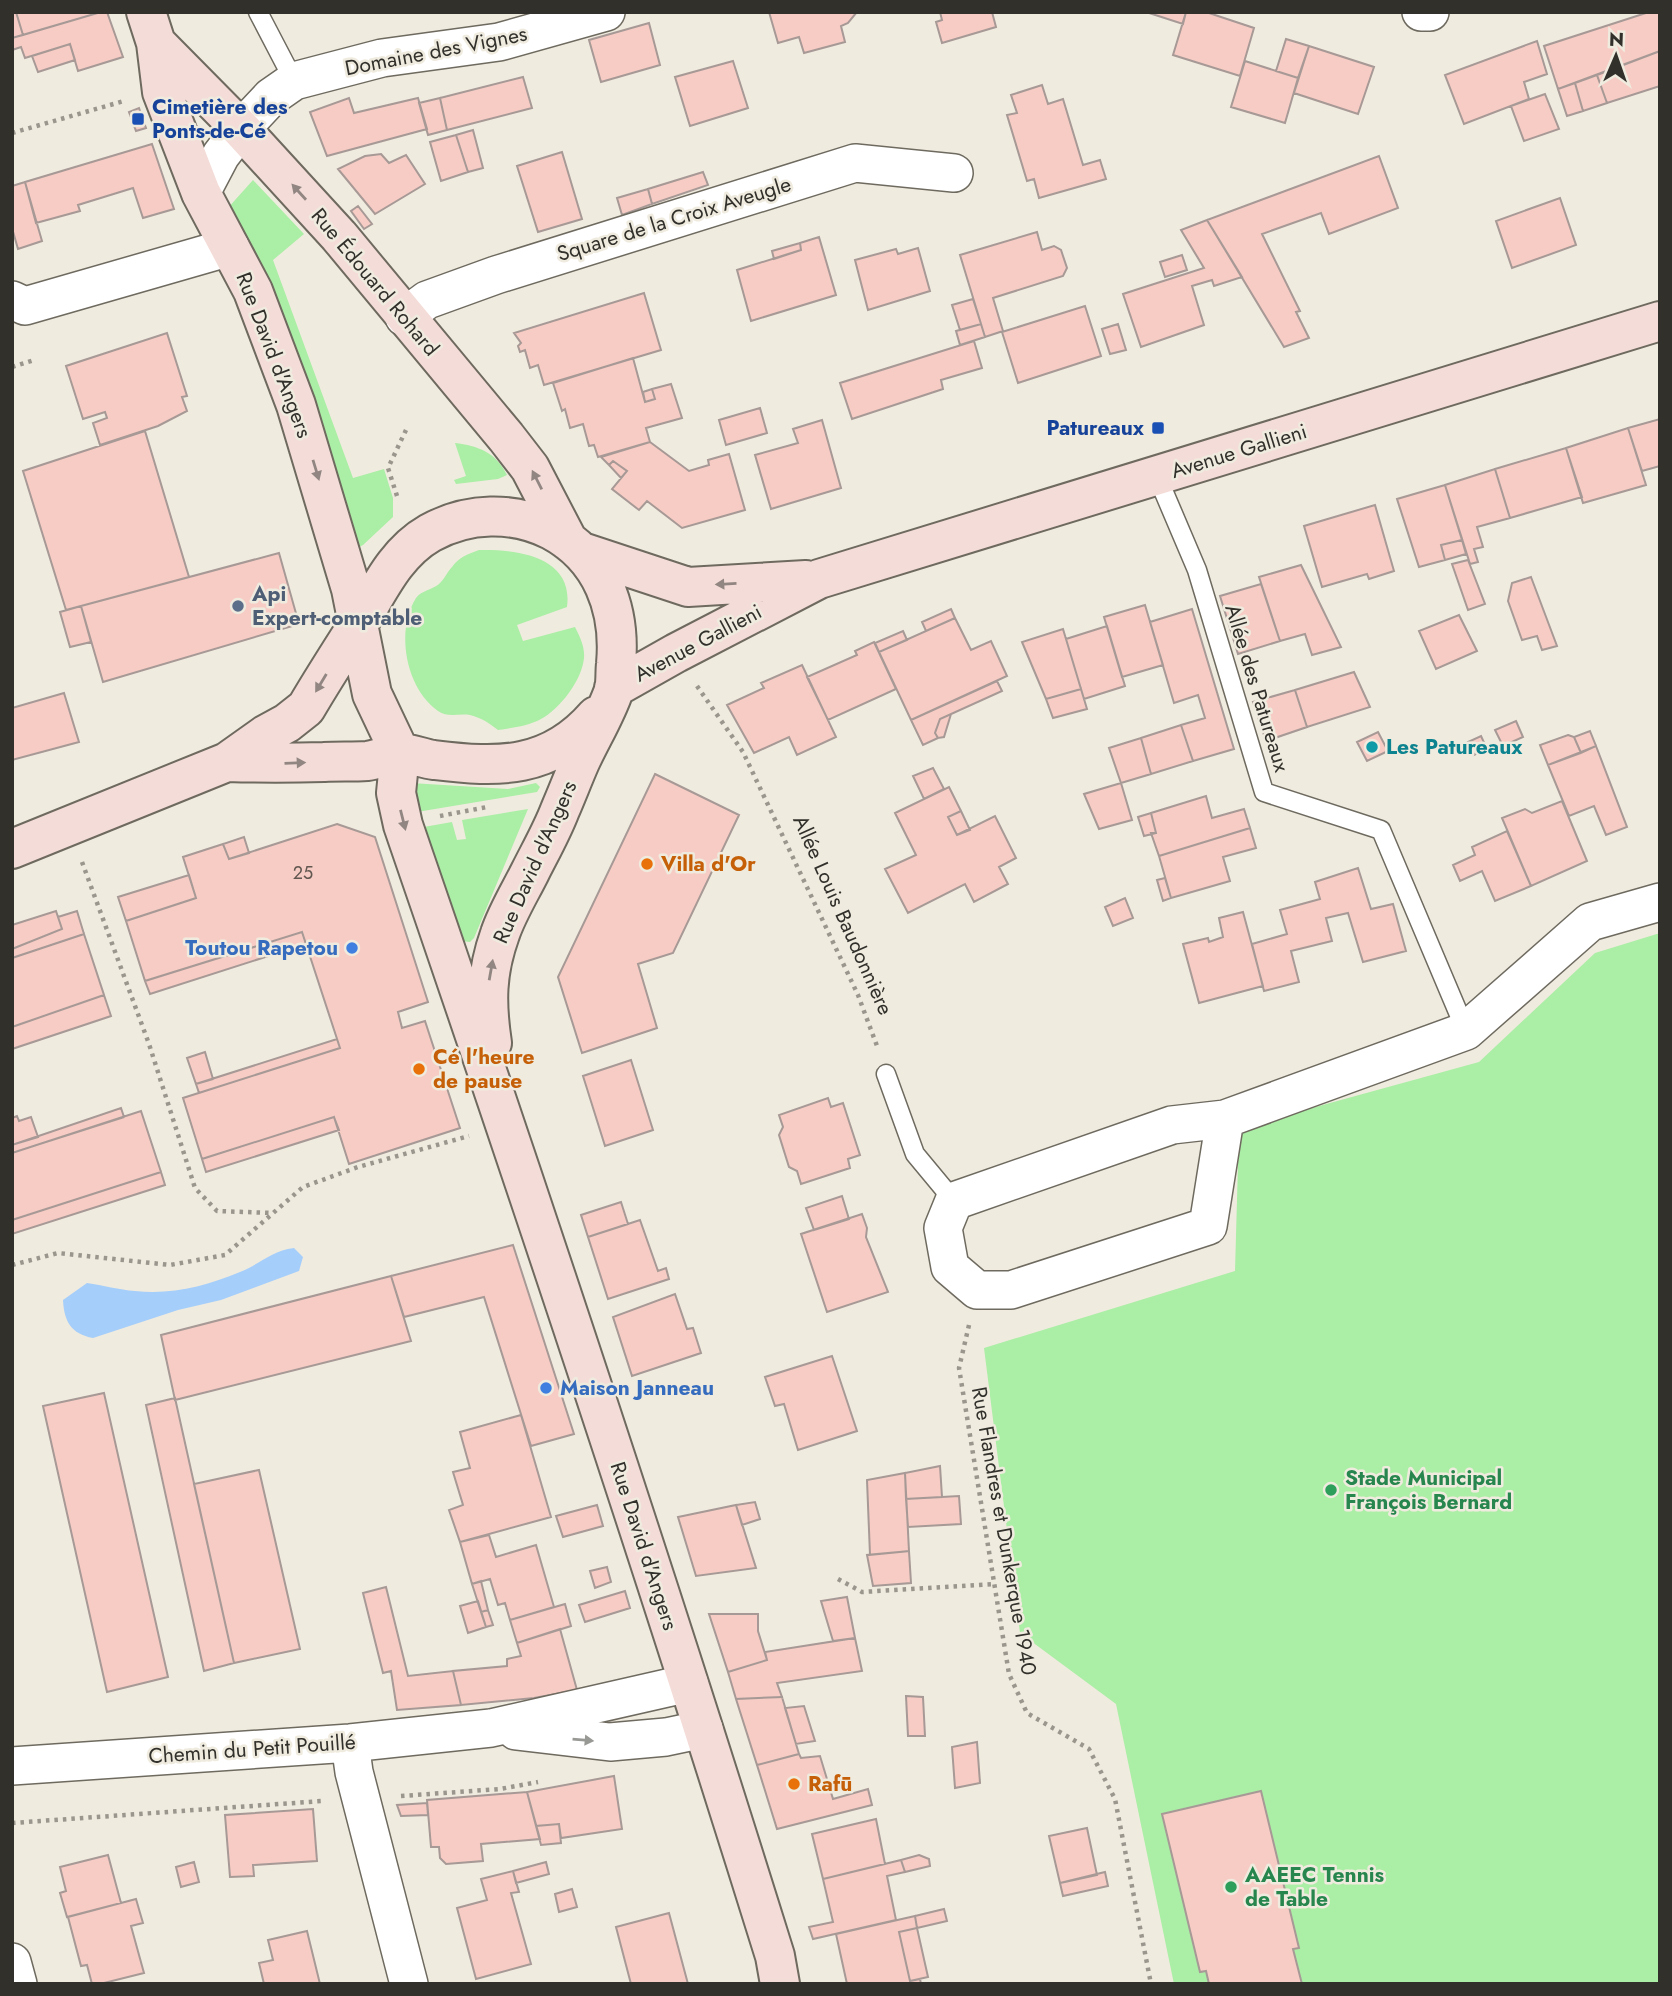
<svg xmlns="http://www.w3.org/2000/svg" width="1672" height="1996" viewBox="0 0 1672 1996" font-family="Jost,sans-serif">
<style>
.green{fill:#abeea6}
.water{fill:#a5cefa}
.building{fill:#f7ccc4;stroke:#a79996;stroke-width:2}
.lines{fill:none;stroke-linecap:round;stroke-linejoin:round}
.service-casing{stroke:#6e6a5f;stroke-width:21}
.minor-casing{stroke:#6e6a5f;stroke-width:40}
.secondary-casing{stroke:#6e6a5f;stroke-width:42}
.path{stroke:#9a968e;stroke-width:4.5;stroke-dasharray:3.5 5;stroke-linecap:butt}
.service{stroke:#fff;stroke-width:18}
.minor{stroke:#fff;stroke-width:37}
.secondary{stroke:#f4dcd8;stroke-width:38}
.oneway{fill:#928682}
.oneway2{fill:#989895}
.transit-dot{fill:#1a4fb4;stroke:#f0ebdf;stroke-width:2.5}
.service-dot{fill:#5c6f8a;stroke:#f0ebdf;stroke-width:2.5}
.culture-dot{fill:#0f9aa8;stroke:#f0ebdf;stroke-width:2.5}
.food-dot{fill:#e8710a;stroke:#f0ebdf;stroke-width:2.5}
.shop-dot{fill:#3f7fe0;stroke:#f0ebdf;stroke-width:2.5}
.leisure-dot{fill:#2e9e5b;stroke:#f0ebdf;stroke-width:2.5}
.labels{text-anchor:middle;stroke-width:5;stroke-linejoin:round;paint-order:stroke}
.number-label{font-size:18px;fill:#625751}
.street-label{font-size:21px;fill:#31302b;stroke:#f0ebdf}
.transit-label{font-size:21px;font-weight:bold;fill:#164399;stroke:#f0ebdf;text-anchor:start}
.service-label{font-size:21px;font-weight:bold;fill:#4e5e75;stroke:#f0ebdf;text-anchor:start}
.culture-label{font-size:21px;font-weight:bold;fill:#0d838f;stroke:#f0ebdf;text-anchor:start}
.food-label{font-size:21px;font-weight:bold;fill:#c56008;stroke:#f0ebdf;text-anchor:start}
.shop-label{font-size:21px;font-weight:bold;fill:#366cbe;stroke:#f0ebdf;text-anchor:end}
.leisure-label{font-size:21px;font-weight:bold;fill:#27864d;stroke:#f0ebdf;text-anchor:start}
</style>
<rect width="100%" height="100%" fill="#f0ebdf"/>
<path class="green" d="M253,180L304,234L273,260L353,478L384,469L393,498V517L363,545L352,551L227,209Z
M455,443C478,446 496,452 507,475L498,479L456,484L454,480L466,476Z
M479,550C516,549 574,556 567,607L517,625L523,641L575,627C580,637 585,647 584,658C582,680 560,709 541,719C528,726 512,728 498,730C489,723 482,718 470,715C459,713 448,718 438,711C406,689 395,631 416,598C422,590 432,590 439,584C444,580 447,572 452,567C459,557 468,554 479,550Z
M411,783L508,789L536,783L540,787L537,792L411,813Z
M528,809L474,938L470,942L461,941L418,828L452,822L457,840L466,839L462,820Z
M1660,933V1984H1174L1116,1704L1020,1633L984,1348L1235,1271L1239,1128L1479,1062L1595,953Z"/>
<path class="water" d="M294,1248L303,1257L299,1271L221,1300L178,1310L93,1338C71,1334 64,1321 63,1300L87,1283C103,1285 119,1290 135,1291C172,1295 206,1286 240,1272C260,1264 271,1251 294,1248Z"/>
<path class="building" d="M12,12H16L23,35L12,38Z
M16,12H101L23,35Z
M101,12H107L123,57L78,71L70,44L25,58L21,47L12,50V38Z
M769,12H857L848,23L841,26L845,42L804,53L799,37L778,43Z
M940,12H992L996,27L942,43L936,22L942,20Z
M1146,12H1186L1183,24Z
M1186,12H1206L1254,28L1240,76L1173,55Z
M1649,12H1660V51L1558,89L1544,46Z
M649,23L660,65L601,82L589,40Z
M1286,39L1309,46L1298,78L1276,71Z
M1537,41L1547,74L1524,82L1529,99L1464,124L1445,75Z
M70,44L75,60L38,72L32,56Z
M1309,46L1374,67L1358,114L1294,93Z
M1660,51V86L1607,103L1597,75Z
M733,61L748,108L690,126L675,77Z
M1245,61L1298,78L1285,123L1231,107Z
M1597,75L1607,103L1583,111L1575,83Z
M523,77L532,108L447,130L440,98Z
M1575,83L1583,111L1567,116L1558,89Z
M1042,85L1048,104L1063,99L1083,165L1100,160L1106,179L1039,198L1034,179L1027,181L1007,115L1017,113L1011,95Z
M1545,94L1559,129L1524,141L1511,106Z
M349,98L354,113L418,98L427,129L327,156L310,112Z
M440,98L447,130L428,135L419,103Z
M139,108L146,128L136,131L129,112Z
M473,130L483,168L468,172L456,135Z
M456,135L468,172L441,181L430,142Z
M152,144L174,209L143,218L133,188L78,205L80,211L36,223L25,182Z
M562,152L582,219L538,232L517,166Z
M381,154L389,163L406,155L425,184L375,214L338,169L365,156Z
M1379,156L1398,208L1329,234L1321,213L1262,234L1300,311L1296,312L1309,338L1284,347L1207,220Z
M703,172L708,185L652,204L648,189Z
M25,182L42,241L18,249L12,228V186Z
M648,189L652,204L622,215L617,198Z
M1560,198L1576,245L1512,268L1496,221Z
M358,206L372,224L364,229L351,211Z
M1207,220L1242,277L1214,286L1212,280L1192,286L1204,325L1141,347L1123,294L1204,268L1181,230Z
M1037,232L1042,250L1054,246L1061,250L1067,268L1063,276L993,298L1003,331L985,337L960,255Z
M819,237L836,295L751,321L737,270L801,250L800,243Z
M800,243L801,250L774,259L772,251Z
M918,248L930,291L868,310L855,260L896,249L898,254Z
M1182,255L1187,270L1165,277L1160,262Z
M644,293L661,350L544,385L538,365L530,368L525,350L520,352L518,346L521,343L514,333Z
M973,299L981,324L960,330L952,305Z
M1085,306L1101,356L1018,383L1002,332Z
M981,324L985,337L960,345L956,331Z
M1118,324L1126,350L1110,354L1102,329Z
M167,333L187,396L182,397L187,411L158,426L100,445L93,423L107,418L105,412L83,419L66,366Z
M974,341L982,368L941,380L943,389L852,419L840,383Z
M633,358L645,402L655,399L652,389L671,384L682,418L646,428L650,442L598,457L594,445L589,446L583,424L570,428L565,409L562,411L553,383Z
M652,389L655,399L645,402L643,392Z
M760,408L767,433L726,445L719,420Z
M1660,419V466L1642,471L1628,428Z
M822,420L841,488L771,509L755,455L798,443L793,429Z
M1628,428L1646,485L1583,503L1566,448Z
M145,431L189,577L66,610L23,471Z
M650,442L689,471L709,465L708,460L729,454L745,510L682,528L647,501L639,510L612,489L627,471L613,461L609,465L601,457Z
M1566,448L1582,497L1510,518L1495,469Z
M613,461L627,471L621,478L609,465Z
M1495,469L1510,518L1477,527L1483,547L1474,549L1478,562L1470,564L1445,485Z
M1445,485L1462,540L1441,545L1445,560L1419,567L1397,499Z
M1375,505L1394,571L1369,579L1367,574L1322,587L1304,526Z
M1462,540L1466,554L1445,560L1441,545Z
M279,553L299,624L103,682L81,606Z
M1468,560L1485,604L1468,610L1452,564Z
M1301,565L1320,604L1341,647L1312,655L1305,634L1280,641L1259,577Z
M1531,577L1557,646L1542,650L1537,636L1522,640L1508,601L1512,583Z
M1261,584L1280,641L1238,654L1220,596Z
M1145,605L1163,665L1122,677L1104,617Z
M81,606L91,642L70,647L60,612Z
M951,609L955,618L926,631L922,622Z
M1192,609L1234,749L1193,761L1181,725L1205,718L1198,695L1174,703L1150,622Z
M1459,615L1477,651L1436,669L1419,631Z
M955,618L971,650L991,641L1007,676L911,720L879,652Z
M1107,626L1125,686L1084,699L1066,639Z
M1063,629L1081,689L1046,699L1022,642Z
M903,631L907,640L879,652L875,643Z
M874,642L896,689L828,720L807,677L857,655L855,651Z
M802,665L836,737L797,755L789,737L754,753L727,705L764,688L761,683Z
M1354,672L1370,707L1307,727L1295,690Z
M997,681L1002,691L940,719L935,733L938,738L923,745L911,720Z
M1081,689L1087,709L1053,718L1046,699Z
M1295,690L1307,727L1266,741L1253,702Z
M64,693L79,742L12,760V708Z
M951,714L944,737L938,738L935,733L940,719Z
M1516,721L1523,737L1503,746L1495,730Z
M1181,725L1193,761L1151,774L1141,738Z
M1590,731L1596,746L1581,753L1574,737Z
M1378,732L1388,751L1367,761L1357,742Z
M1568,735L1574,737L1581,753L1548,765L1540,745Z
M1481,736L1487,749L1474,755L1468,742Z
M1141,738L1151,774L1121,783L1109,748Z
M1596,746L1627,827L1606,835L1594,806L1569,816L1548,765Z
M933,768L944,789L924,799L913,776Z
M655,774L739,815L673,953L638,964L657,1028L582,1053L558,977Z
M1121,783L1132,820L1099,829L1084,794Z
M949,787L961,811L948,817L957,835L995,816L1016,858L999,867L1008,884L974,902L965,884L908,913L885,869L916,855L895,813Z
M1206,796L1212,818L1244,809L1250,828L1159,856L1151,833H1156L1151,813Z
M1562,801L1587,861L1531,886L1502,818L1525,809L1532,813Z
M961,811L970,830L957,835L948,817Z
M1151,813L1156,833L1144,836L1138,817Z
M337,824L375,837L428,1002L398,1012L402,1028L425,1021L460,1128L349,1164L334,1117L202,1159L183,1098L340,1048L302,932L145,981L126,921L196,898L183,857L223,844L229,859Z
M1250,828L1256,848L1223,857L1230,881L1171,898L1159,856Z
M1507,831L1531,886L1495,901L1482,871L1460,881L1453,865L1475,855L1472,847Z
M244,837L249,853L229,859L223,844Z
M1358,868L1371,909L1393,904L1406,951L1363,962L1348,913L1326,918L1332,941L1291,951L1299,982L1264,991L1252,944L1287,934L1280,910L1320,899L1315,882Z
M189,875L196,898L126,921L118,897Z
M1165,878L1171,898L1163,901L1157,880Z
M1125,898L1133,918L1113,926L1105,907Z
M56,911L62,929L12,949V925Z
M77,911L84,934L12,958V949L62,929L58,917Z
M1243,912L1263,986L1199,1003L1183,944L1208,938L1209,942L1223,937L1219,918Z
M302,932L306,944L150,994L145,981Z
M84,934L104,995L12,1027V958Z
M104,995L111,1016L12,1049V1027Z
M337,1039L340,1048L199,1093L196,1084Z
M205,1052L213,1079L196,1084L187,1058Z
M631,1060L653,1130L605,1146L583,1076Z
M828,1098L831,1107L843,1103L860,1155L848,1159L850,1168L801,1184L797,1171L789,1167L779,1135L783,1127L779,1115Z
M121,1108L124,1117L12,1153V1145Z
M141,1111L161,1172L12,1220V1153Z
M17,1116L19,1121L31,1117L38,1137L12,1145V1118Z
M334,1117L339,1130L206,1172L202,1159Z
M161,1172L165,1185L12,1234V1220Z
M842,1196L849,1219L814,1230L806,1208Z
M621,1202L628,1224L588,1237L581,1215Z
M862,1214L867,1228L866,1237L888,1292L827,1312L801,1234Z
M640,1220L658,1271L666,1268L669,1279L608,1299L588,1237Z
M513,1245L574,1434L531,1446L484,1297L404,1317L391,1276Z
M391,1276L411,1341L175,1400L161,1335Z
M675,1294L687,1329L693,1328L701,1353L632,1376L613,1317Z
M832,1356L857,1431L798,1450L784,1404L775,1406L765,1377Z
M104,1393L168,1677L107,1692L43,1406Z
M175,1398L234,1663L204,1671L146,1405Z
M521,1415L551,1517L460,1542L449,1510L463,1505L453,1472L470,1468L460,1432Z
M940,1466L942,1497L906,1499L905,1473Z
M259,1470L300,1649L234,1663L194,1484Z
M905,1473L909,1551L870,1555L867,1480Z
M959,1496L961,1524L908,1527L906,1499Z
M755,1502L760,1519L742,1525L736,1505Z
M597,1505L603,1526L563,1537L556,1516Z
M736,1505L756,1568L696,1576L678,1517Z
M489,1535L496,1557L536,1545L554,1607L510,1620L505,1603L498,1605L490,1579L472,1584L460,1542Z
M909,1551L911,1583L873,1586L867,1555Z
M607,1567L611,1582L595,1588L590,1571Z
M481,1581L488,1610L481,1612L472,1584Z
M386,1587L408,1676L453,1671L461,1705L397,1710L391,1671L383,1673L363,1593Z
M625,1591L630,1608L585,1622L579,1605Z
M847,1597L855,1638L833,1641L821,1601Z
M478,1601L486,1627L468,1633L460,1606Z
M565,1604L571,1626L517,1643L510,1620Z
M488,1610L493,1625L486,1627L481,1612Z
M709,1614H758V1631L767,1660L728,1672Z
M560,1629L577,1690L534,1698L461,1705L453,1671L507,1666V1659L521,1656L517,1643Z
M855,1638L862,1671L777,1683L782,1697L736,1699L728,1672L767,1660L765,1652Z
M906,1696L923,1697L925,1736H908Z
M782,1697L799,1754L757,1765L736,1699Z
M804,1706L815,1741L796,1744L785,1708Z
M977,1742L980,1783L955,1788L952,1747Z
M799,1754L801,1758L820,1756L833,1799L868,1789L872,1805L777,1829L757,1765Z
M614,1776L622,1829L561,1838L559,1824L536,1826L527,1792Z
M1261,1791L1299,1948L1293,1949L1302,1984H1209L1206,1971L1200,1972L1162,1814Z
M527,1792L540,1839L481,1844L483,1861L446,1864L440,1858L439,1847H431L427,1800Z
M427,1803L428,1815L401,1816L397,1805Z
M313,1809L317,1861L253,1865L254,1876L230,1877L225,1815Z
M876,1819L885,1864L823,1879L812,1834Z
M559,1824L561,1843L541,1845L536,1826Z
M1087,1828L1097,1875L1060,1883L1049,1836Z
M108,1855L121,1903L67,1917L60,1893L66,1891L60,1867Z
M919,1855L929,1859L930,1866L905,1872L901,1860Z
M901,1860L905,1872L887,1876L896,1920L813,1939L809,1927L833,1922L823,1879Z
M194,1862L199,1882L181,1887L176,1867Z
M546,1862L549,1874L516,1883L513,1871Z
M513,1871L519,1892L511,1893L531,1964L476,1979L457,1908L487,1900L481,1879Z
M1105,1872L1108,1886L1063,1896L1060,1883Z
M572,1889L577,1907L559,1912L555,1894Z
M136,1899L143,1923L131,1926L144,1973L100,1984H92L87,1965L81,1966L68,1917Z
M944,1909L947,1921L917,1928L915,1916Z
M669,1913L688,1984H631L616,1927Z
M915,1916L917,1928L899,1932L910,1981L920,1979L921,1984H847L836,1934Z
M917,1928L928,1977L910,1981L899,1932Z
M307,1931L320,1984H264L259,1963L273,1960L268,1940Z"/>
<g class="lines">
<defs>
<path id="service" d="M258,12L294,81
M1157,476L1197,570L1264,792L1381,830L1466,1031
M886,1074L915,1154L954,1201"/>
<path id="minor" d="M1421,12H1430
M201,193L221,155L241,129L271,97L294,81L382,58L499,42L606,12
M12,300L25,306L230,247
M404,317L427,300L496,275L855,163L954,173
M1225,1119L1208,1226L1011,1290H977L950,1267L943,1228L954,1201L1172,1125L1225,1119L1466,1031L1590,922L1660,902
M516,1731L610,1742L666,1737L704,1729
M350,1743L354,1772L409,1984
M12,1766L350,1743L491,1728L689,1683
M12,1962L18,1984"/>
<path id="secondary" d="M146,12L156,43L162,92L201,193L253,291L296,405L351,589L372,694L400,753L396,793L403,825C532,1200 657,1577 775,1956L780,1984
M156,43L241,129L339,236L506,437L530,468L568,541
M582,552L688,587L806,580
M614,688L676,653L819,579L1660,321
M227,762C260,763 291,763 324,762C338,761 352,762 367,761C377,760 387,754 398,753C409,752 423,759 434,760C499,768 550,769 596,716
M12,849L227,762L265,735L287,723L306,708C323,679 341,651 359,623C379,590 395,553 430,533C468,512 513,511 551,530C602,557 621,609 616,664C615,672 616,682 614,690C606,714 591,738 580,762C573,778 567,794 560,810C552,831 540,852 530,872C520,892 507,913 500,934C486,973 486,1003 492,1043"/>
</defs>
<use href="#service" class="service-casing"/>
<use href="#minor" class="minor-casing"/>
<use href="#secondary" class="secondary-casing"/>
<path class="path" d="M12,133L124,101
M12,367L34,360
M397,496L388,468L406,430
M697,686L743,752L858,995L877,1046
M440,816L487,807
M82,862L149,1044L195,1188L217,1211L273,1213
M12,1265L58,1253L170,1265L225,1255L303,1187L358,1167L469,1136
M969,1325L959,1368L1009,1674L1027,1713L1089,1749L1115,1799L1151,1984
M838,1579L862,1592L994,1584
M401,1796L500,1789L538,1782
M12,1823L322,1801"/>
<use href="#service" class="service"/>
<use href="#minor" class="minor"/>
<use href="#secondary" class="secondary"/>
</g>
<defs><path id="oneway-solid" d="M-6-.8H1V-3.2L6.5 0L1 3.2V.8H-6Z" transform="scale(1.75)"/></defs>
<g class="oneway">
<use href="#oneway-solid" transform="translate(299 192) rotate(-132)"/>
<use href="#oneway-solid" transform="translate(316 470) rotate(73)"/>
<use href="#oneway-solid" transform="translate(537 480) rotate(-117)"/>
<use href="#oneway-solid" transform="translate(726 584) rotate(177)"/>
<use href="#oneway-solid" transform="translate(321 683) rotate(121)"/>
<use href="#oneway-solid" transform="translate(295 763) rotate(-2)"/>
<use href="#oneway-solid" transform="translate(403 820) rotate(76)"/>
<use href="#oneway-solid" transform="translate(491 970) rotate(-80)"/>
</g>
<use class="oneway2" href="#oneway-solid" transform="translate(583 1740) rotate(5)"/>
<g class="transit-dot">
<rect x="131" y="112" width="14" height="14" rx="3.5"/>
<rect x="1151" y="421" width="14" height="14" rx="3.5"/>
</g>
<circle class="service-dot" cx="238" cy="606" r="7"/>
<circle class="culture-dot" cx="1372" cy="747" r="7"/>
<g class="food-dot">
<circle cx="647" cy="864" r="7"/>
<circle cx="419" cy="1069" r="7"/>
<circle cx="794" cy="1784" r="7"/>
</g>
<g class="shop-dot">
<circle cx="352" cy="948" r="7"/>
<circle cx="546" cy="1388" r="7"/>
</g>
<g class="leisure-dot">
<circle cx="1331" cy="1490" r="7"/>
<circle cx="1231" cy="1887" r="7"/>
</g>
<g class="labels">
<g class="number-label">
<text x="303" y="879">25</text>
</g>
<g class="street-label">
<text transform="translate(436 51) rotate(-11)" y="7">Domaine des Vignes</text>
<text transform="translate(674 219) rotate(-17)" y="7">Square de la Croix Aveugle</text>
<text transform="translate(375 282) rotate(50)" y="7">Rue Édouard Rohard</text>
<text transform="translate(274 355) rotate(69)" y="7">Rue David d'Angers</text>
<text transform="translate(1239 451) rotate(-17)" y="7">Avenue Gallieni</text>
<text transform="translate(698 643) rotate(-28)" y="7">Avenue Gallieni</text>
<text transform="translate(1257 688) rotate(73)" y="7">Allée des Patureaux</text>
<text transform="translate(535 862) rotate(-66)" y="7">Rue David d'Angers</text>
<text transform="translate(843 915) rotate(66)" y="7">Allée Louis Baudonnière</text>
<text transform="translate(1004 1531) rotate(80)" y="7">Rue Flandres et Dunkerque 1940</text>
<text transform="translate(644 1546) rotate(72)" y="7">Rue David d'Angers</text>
<text transform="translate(252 1749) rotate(-4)" y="7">Chemin du Petit Pouillé</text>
</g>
<g class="transit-label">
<text x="152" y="114">Cimetière des<tspan x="152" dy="24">Ponts-de-Cé</tspan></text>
<text x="1144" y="435" text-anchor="end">Patureaux</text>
</g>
<g class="service-label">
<text x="252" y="601">Api<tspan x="252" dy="24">Expert-comptable</tspan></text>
</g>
<g class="culture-label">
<text x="1386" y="754">Les Patureaux</text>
</g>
<g class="food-label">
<text x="661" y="871">Villa d'Or</text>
<text x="433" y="1064">Cé l'heure<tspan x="433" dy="24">de pause</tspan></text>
<text x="808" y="1791">Rafū</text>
</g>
<g class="shop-label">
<text x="338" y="955">Toutou Rapetou</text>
<text x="560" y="1395" text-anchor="start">Maison Janneau</text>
</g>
<g class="leisure-label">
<text x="1345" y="1485">Stade Municipal<tspan x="1345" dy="24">François Bernard</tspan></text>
<text x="1245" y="1882">AAEEC Tennis<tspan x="1245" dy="24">de Table</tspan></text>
</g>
</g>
<rect width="1672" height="1996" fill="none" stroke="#31302b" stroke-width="28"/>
<g transform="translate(1616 56) rotate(2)" stroke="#f0ebdf" stroke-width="5" paint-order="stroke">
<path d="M0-5L12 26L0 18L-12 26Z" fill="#31302b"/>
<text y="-10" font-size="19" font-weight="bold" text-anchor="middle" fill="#31302b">N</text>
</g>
</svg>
